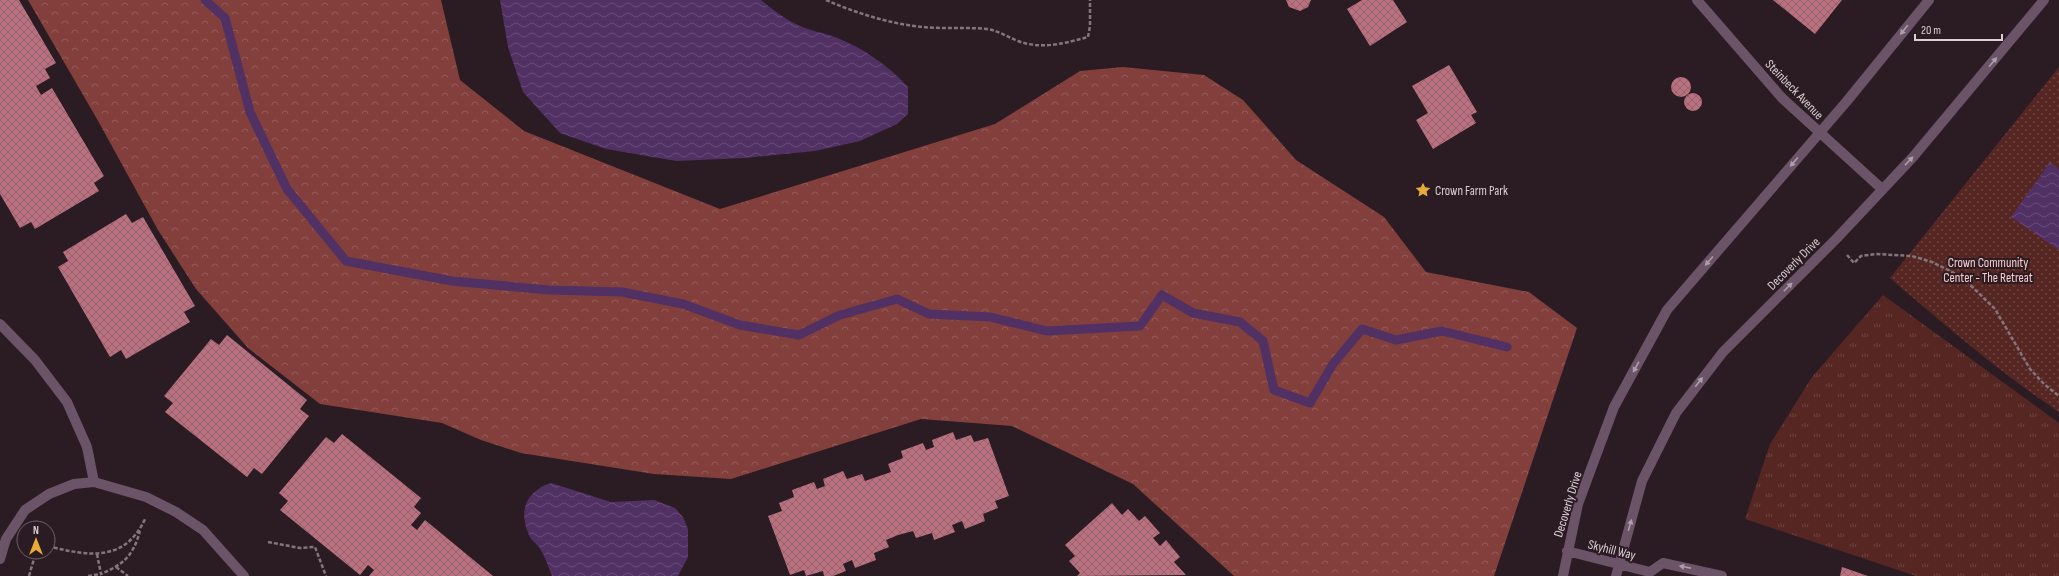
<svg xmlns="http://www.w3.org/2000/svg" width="2059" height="576" viewBox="0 0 2059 576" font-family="'Sofia Sans Condensed',sans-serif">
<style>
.grass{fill:url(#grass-tufts)}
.forest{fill:url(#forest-crowns)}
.park{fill:url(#park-dots)}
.water{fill:url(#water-waves)}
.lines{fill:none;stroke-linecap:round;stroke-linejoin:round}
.stream{stroke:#513064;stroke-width:9}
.building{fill:url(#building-cross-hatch)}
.path{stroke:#83757c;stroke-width:2.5;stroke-dasharray:4 2;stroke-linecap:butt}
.minor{stroke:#6b5468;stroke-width:10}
.oneway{fill:#ae9ea9}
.labels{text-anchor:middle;stroke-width:4;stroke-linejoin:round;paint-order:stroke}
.street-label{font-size:13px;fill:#dbcfd5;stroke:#2b1b23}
.poi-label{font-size:13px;fill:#dbcfd5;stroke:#2b1b23;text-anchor:start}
.park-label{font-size:13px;fill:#facfcb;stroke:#2b1b23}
</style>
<defs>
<pattern id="grass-tufts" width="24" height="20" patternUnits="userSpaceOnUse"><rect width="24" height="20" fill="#562623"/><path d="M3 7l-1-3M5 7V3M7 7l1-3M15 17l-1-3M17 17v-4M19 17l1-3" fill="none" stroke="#6e4442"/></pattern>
<pattern id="forest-crowns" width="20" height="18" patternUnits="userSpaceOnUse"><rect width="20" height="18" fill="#823f3c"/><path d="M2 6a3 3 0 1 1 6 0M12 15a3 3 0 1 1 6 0" fill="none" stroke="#935a57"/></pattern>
<pattern id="park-dots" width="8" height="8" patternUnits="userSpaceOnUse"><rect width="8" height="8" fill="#562623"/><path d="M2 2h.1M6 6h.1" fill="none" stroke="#6e4442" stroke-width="1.8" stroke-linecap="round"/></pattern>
<pattern id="water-waves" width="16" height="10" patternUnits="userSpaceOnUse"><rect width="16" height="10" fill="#513064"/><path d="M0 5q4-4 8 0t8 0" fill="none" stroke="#694d79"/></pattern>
<pattern id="building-cross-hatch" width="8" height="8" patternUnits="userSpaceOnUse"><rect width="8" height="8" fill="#b97180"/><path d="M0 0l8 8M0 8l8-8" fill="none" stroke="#95626d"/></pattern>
</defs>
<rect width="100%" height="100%" fill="#2b1b23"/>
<path class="grass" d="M1883,295L2059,423V576H1916L1745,519L1770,444L1812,377Z"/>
<path class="forest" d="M28,0H441L460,80L524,131L720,209L995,124L1080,71L1123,67L1204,75L1243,100L1296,160L1384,217L1426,272L1529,292L1577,328L1494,576H1234L1133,484L1012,426L921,419L731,479L654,474L521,453L481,440L442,423L320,404L248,348L196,289L158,230L97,119Z"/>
<path class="park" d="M2059,67V412C1999,372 1945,325 1890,278Z"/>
<path class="water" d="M500,0H761C773,10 786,20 800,26C811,31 824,33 835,37C863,48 888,65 908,87V114L897,124L860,141L815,151L745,158L676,161L606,149L560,133L523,92L508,47Z
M2050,162L2059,169V250L2011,217Z
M551,483L611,502L654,500L675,508L683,517L688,529V557L678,576H552C548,566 545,556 539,547C536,543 531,540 529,535C518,511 526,491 551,483Z"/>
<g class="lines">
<path class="stream" d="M205,0L225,18L250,112L287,189L346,261L452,281L549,290L622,292L683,304L740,325L799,335L840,315L897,299L929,314L990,317L1047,331L1140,326L1162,295L1193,313L1240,322L1263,341L1274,390L1310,403L1333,364L1362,329L1396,340L1442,331L1507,347"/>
</g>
<path class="building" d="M0,0H19L56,63L45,69L50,78L36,86L41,95L52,88L104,176L94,183L99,191L35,229L31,222L20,228L0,194Z
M1286,0H1311L1308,7L1300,11L1289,7Z
M1362,0H1393L1407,22L1370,46L1347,9Z
M1773,0H1842L1815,34Z
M1449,65L1477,112L1471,115L1476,123L1433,149L1416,120L1428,113L1412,86Z
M1671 87a10 10 0 1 1 20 0a10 10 0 1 1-20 0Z
M1684 102a9 9 0 1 1 18 0a9 9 0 1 1-18 0Z
M126,214L132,223L143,217L195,306L184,312L190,322L126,359L121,350L110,357L58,267L68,261L63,252Z
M227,335L307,400L300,409L309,416L262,474L254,468L247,477L165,412L173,403L164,396L211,339L219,345Z
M953,432L956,440L971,435L974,442L988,438L1009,496L995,501L998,508L983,514L985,521L965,529L962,521L952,525L955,532L934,540L932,533L916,538L913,531L898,535L886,540L889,547L874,553L876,560L855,568L852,560L843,564L846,571L833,576H824L823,571L806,576L804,570L790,575L768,516L782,511L779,503L794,497L792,490L814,482L817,489L825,486L823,479L843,471L847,479L862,474L865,481L891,472L888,464L903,458L901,451L923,443L926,450L934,447L932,440Z
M342,434L421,498L414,507L421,513L411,525L417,530L425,520L493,576H369L374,570L368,565L360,575L280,510L288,501L279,493L326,437L334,443Z
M1112,503L1122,515L1128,509L1139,521L1145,516L1160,533L1153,538L1160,546L1166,540L1180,557L1174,562L1186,575L1077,576L1080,573L1069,561L1075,556L1065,545Z
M1842,567L1868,576H1840Z"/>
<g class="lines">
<path class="path" d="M826,0C856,13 890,24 923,27C944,29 966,27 987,29C1000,31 1007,37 1018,41C1041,50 1066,43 1088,37L1090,26V0
M1847,255L1854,263L1861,256L1876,254L1912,256L1932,262L1962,277L1995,309L2030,369L2044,384L2059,396
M268,542L300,548L315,547L326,576
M48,546C86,556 125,563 145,519
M97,554L101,574C124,564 133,556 140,531
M116,567L128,576
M29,576L36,552
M88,576L101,574"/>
<path class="minor" d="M1697,0L1782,98L1882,189
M0,324L35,360L67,402L87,447L94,482
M1567,551L1650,572L1663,563L1722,576
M0,559L6,539L25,510L49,494L74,484L94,482L146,497L176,512L203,530L244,576
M1563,576L1578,504L1614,407L1667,310L1847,101L1929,0
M1616,576L1642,481L1676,413L1723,352L1837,238L1913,157L2044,0"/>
</g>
<defs><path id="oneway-solid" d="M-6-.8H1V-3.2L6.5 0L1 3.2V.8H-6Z"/></defs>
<g class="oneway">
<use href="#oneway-solid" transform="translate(1904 30) rotate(129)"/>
<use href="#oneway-solid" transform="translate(1993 62) rotate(-50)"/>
<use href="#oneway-solid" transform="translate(1909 161) rotate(-46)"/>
<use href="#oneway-solid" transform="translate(1794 162) rotate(131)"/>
<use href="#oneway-solid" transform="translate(1709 261) rotate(131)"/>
<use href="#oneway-solid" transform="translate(1788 287) rotate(-45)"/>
<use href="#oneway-solid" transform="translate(1636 367) rotate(119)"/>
<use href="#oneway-solid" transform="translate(1699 382) rotate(-52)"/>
<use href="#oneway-solid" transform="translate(1630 525) rotate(-74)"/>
<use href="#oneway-solid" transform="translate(1685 567) rotate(-169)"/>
</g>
<defs>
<symbol id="sight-bare" viewBox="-9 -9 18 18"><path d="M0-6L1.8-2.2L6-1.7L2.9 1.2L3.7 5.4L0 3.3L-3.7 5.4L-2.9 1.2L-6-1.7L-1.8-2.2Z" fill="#e8ab37" stroke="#2b1b23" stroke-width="2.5" paint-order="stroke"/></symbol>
</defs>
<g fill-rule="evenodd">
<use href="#sight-bare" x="1412" y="179" width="22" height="22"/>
</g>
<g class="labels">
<g class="street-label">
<text transform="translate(1795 89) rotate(46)" y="5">Steinbeck Avenue</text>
<text transform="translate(1793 263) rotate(-45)" y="5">Decoverly Drive</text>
<text transform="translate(1567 504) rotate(-73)" y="5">Decoverly Drive</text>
<text transform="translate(1612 549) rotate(14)" y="5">Skyhill Way</text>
</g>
<g class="poi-label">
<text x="1435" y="195">Crown Farm Park</text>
</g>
<g class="park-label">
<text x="1988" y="267">Crown Community<tspan x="1988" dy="15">Center - The Retreat</tspan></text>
</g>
</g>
<g transform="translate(36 540)"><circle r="19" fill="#2b1b23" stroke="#71636a"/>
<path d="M0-3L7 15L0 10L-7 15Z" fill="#e8ab37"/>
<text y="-6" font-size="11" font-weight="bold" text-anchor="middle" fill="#dbcfd5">N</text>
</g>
<path d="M1915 34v6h87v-6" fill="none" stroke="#dbcfd5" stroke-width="2"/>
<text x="1921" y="34" font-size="12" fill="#dbcfd5" stroke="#2b1b23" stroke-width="3" paint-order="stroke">20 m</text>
</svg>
